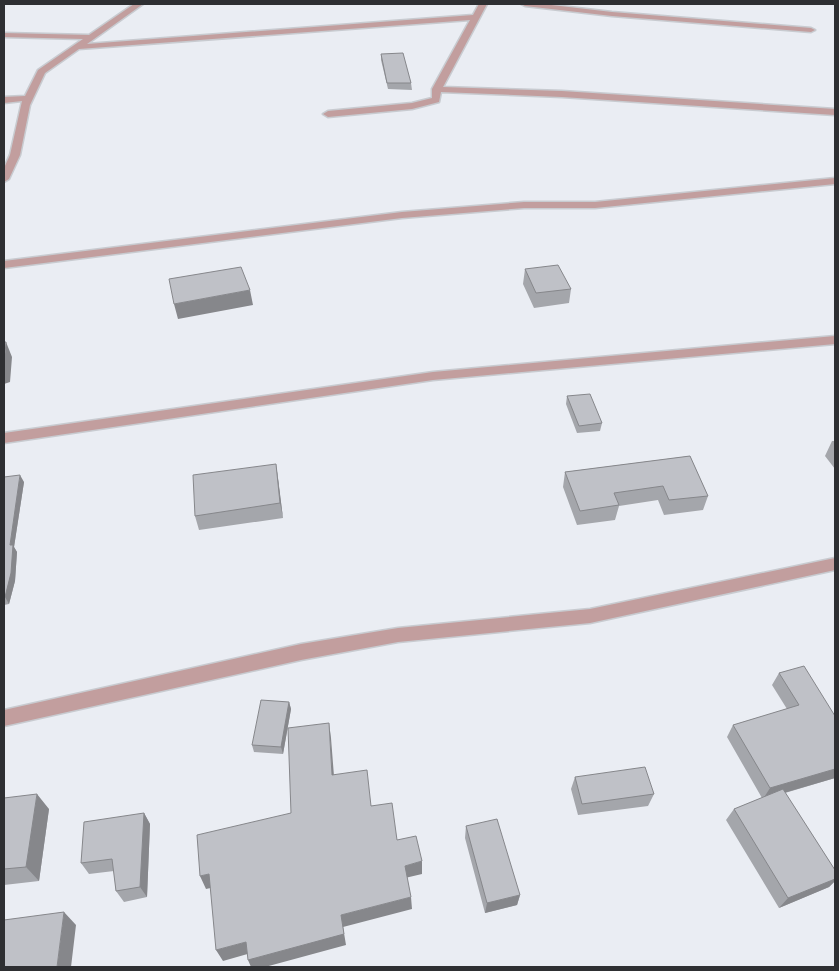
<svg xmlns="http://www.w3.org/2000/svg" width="839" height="971" viewBox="0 0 839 971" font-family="Literata,serif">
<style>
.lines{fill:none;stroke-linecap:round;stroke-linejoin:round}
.minor-casing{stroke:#c8cbd0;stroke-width:3}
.minor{fill:#c29e9e;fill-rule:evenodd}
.wall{fill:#a4a6ab}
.shaded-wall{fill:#86878b}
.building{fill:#bfc1c7;stroke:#86878b}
</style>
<rect width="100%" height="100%" fill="#eaedf3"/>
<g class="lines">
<defs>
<path id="minor" d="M134,4H143L87,44L473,15L479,4H487L443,87L562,91L835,109V115L562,97L441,92L439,102L412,109L328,117L323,114L328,111L412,103L432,98V89L470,20L79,49L45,73L30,105L20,155L9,179L4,182V168L10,155L22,101L4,103V97L25,96L38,70L83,39L4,37V33L89,35Z
M521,4H543L612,12L811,28L815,30L811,32L612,16L525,6Z
M835,178V184L595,208H524L402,218L4,268V261L402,212L524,202H595Z
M835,336V344L433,380L4,443V433L433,372Z
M835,558V570L590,623L398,642L301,660L4,726V710L301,644L398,628L590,609Z"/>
</defs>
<use href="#minor" class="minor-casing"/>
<use href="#minor" class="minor"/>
</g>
<path class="wall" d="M381,54L411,83L412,90L388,89L381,60Z
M525,269L571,289L569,303L534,308L523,284Z
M567,396L602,423L600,431L577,433L566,404Z
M832,441H835V469L825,456Z
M690,456L708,496L703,510L664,515L658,500L619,506L615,520L577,525L563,487L565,472Z
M276,464L283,518L199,530L195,516Z
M4,477L24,482L14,547L17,552L15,581L9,604L4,605Z
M779,673L835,716V778L785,793L835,870V881L829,887L779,908L726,820L734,809L762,798L727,737L733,725L787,709L772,685Z
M289,702L291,709L283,754L254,752L252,745Z
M575,777L654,794L648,806L578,815L571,789Z
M4,798L49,809L39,881L4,885Z
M144,813L150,824L147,897L124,902L116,891L114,871L89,874L81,863Z
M466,826L520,895L517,905L485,913L465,838Z"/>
<path class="shaded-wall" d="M250,290L253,305L178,319L174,304Z
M6,342L12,357L10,382L4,384V366Z
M276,464L278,478L283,518L280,503Z
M20,475L24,482L14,547L17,552L15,581L9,604L5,597L10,545Z
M289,702L291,709L283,754L281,747Z
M329,723L331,738L335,789L332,775Z
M835,769V778L763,799L770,788Z
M37,794L49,809L39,881L26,867Z
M144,813L150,824L147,897L140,887Z
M422,861V874L405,878V866Z
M209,874L215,887L206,889L200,876Z
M835,879V881L829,887L779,908L788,898Z
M520,895L517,905L485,913L487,903Z
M411,897L412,909L343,927L346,945L265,967H251L248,960L341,915Z
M64,912L76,925L71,967H57Z
M246,942L251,953L223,961L216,950Z"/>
<path class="building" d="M403,53L411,83H387L381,54Z
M558,265L571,289L536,293L525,269Z
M241,267L250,290L174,304L169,279Z
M4,342H6L4,366Z
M590,394L602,423L579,426L567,396Z
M690,456L708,496L669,500L663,486L614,493L619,505L580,511L565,472Z
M276,464L280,503L195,516L193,475Z
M20,475L10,545H13L11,573L5,597H4V477Z
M804,666L835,716V769L770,788L733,725L799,705L779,673Z
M261,700L289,702L281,747L252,745Z
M329,723L332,775L367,770L371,806L392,803L397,840L416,836L422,861L405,866L411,897L341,915L344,934L248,960L246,942L216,950L209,874L200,876L197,835L291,813L288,728Z
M645,767L654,794L582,804L575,777Z
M783,789L835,870V879L788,898L734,809Z
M37,794L26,867L4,869V798Z
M144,813L140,887L116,891L112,859L81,863L84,822Z
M497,819L520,895L487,903L466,826Z
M64,912L57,967H4V920Z"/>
<rect width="839" height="971" fill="none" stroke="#2e2f32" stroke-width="10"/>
</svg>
